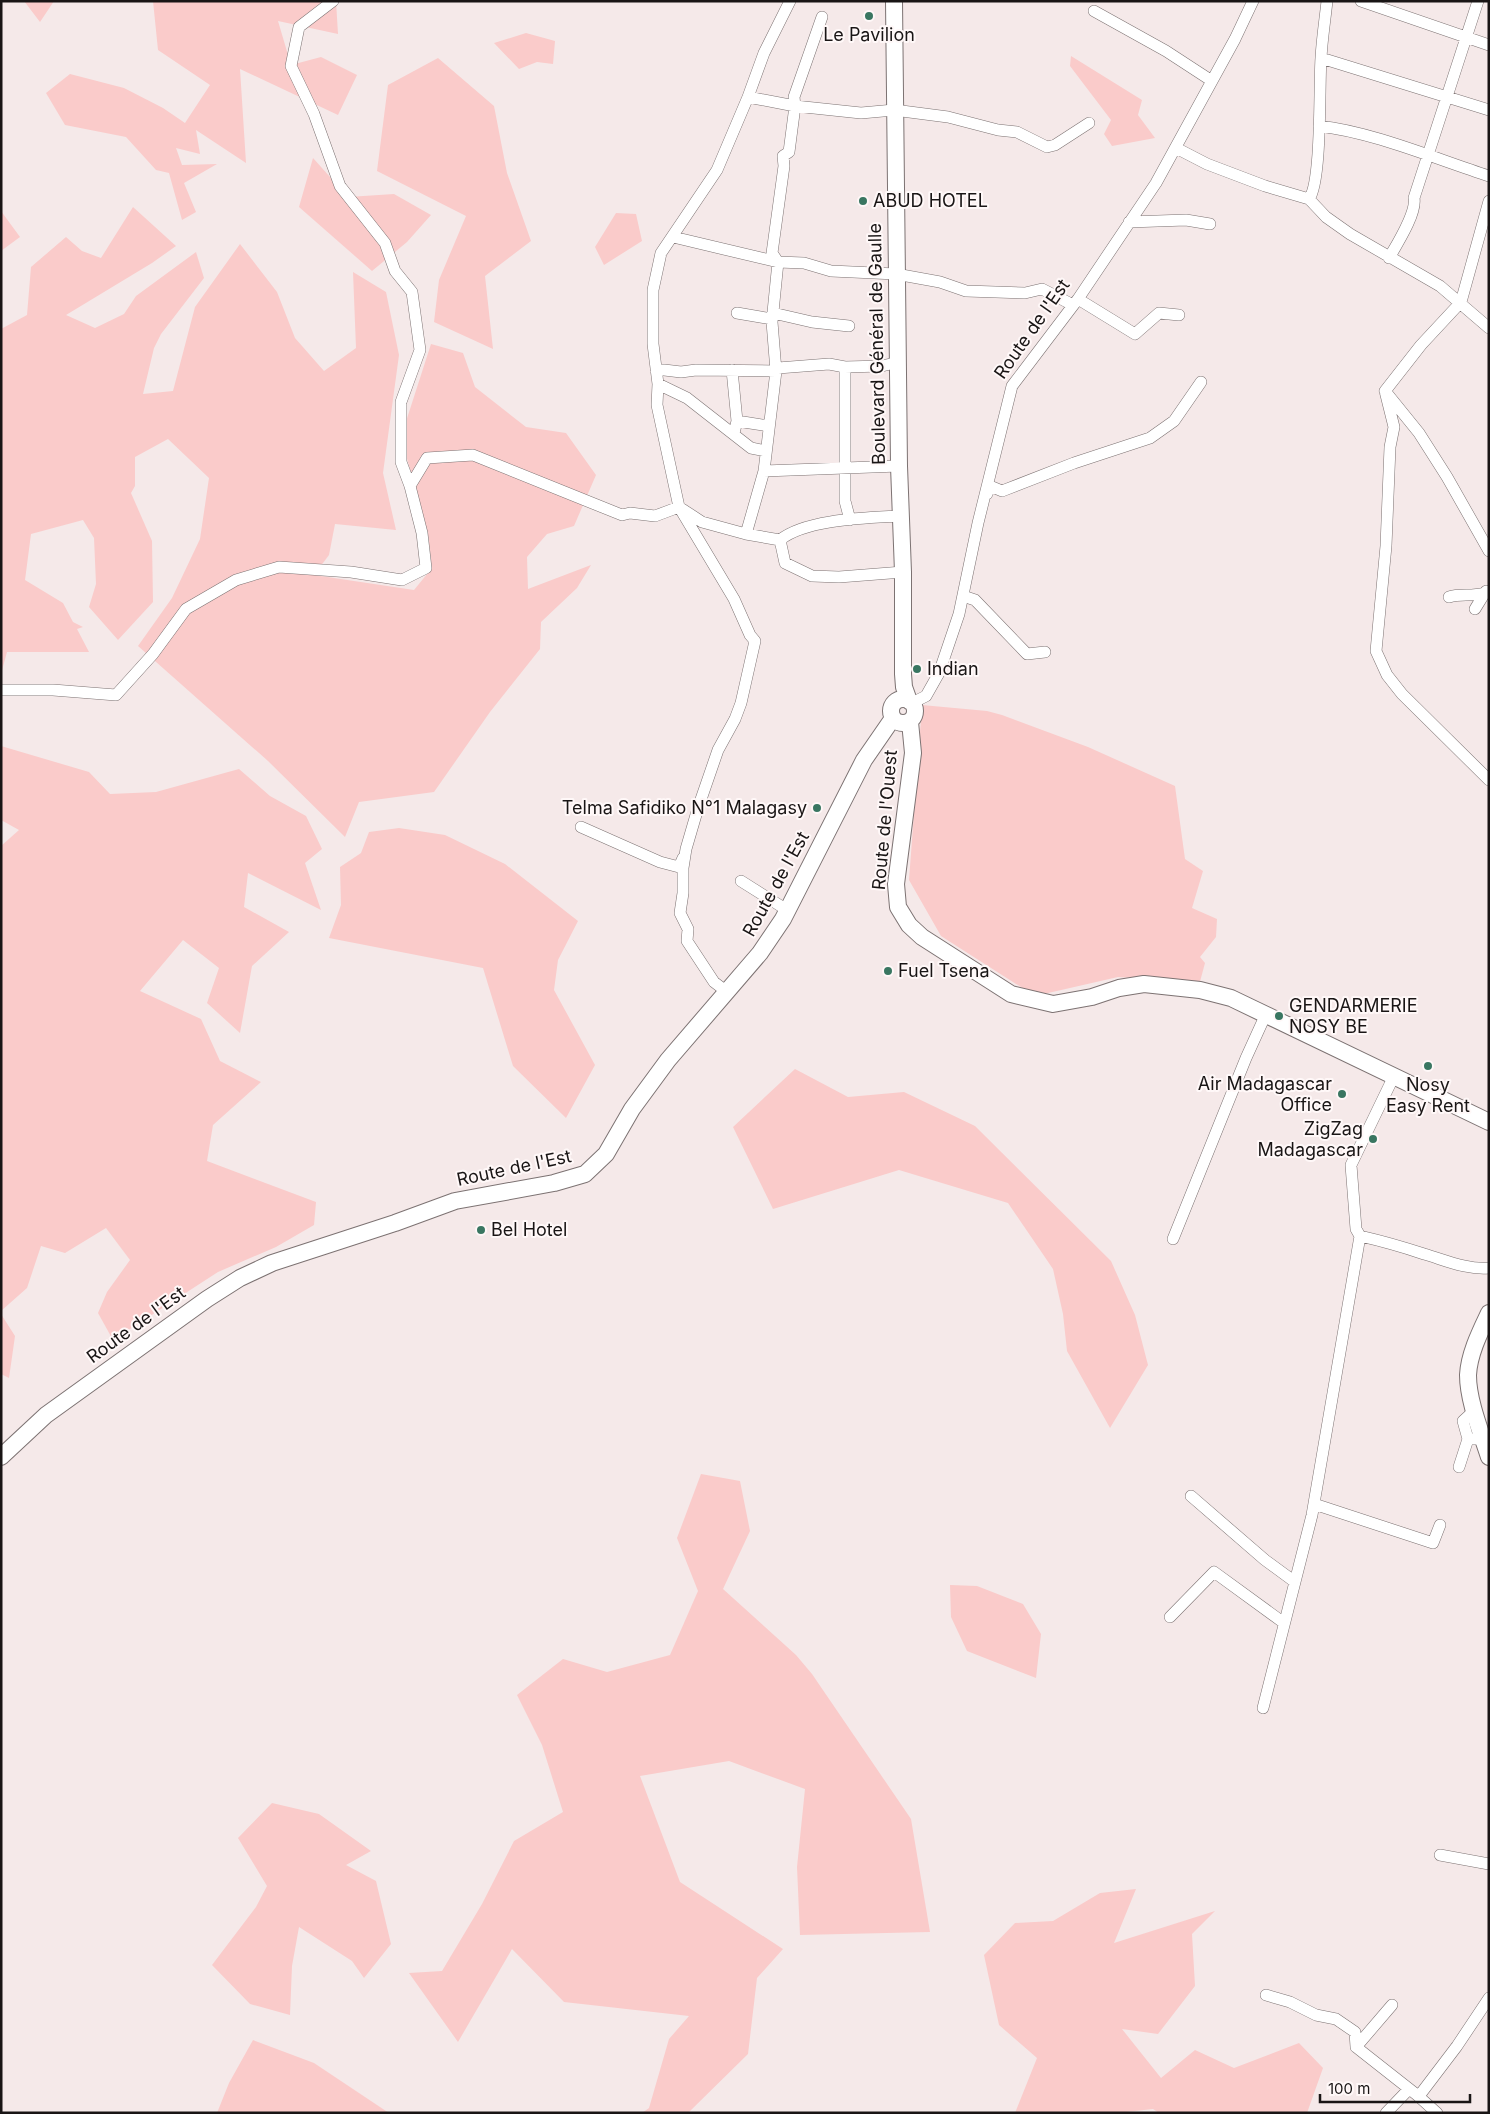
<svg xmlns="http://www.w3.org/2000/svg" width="1490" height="2114" viewBox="0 0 1490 2114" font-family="Inter,sans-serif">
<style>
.green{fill:#facbca}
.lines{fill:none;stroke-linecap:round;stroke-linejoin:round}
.minor-casing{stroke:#7c7272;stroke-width:12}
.secondary-casing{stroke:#7c7272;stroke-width:18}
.minor{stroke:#fff;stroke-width:11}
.secondary{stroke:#fff;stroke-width:16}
.poi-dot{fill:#397661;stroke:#fff8f8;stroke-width:2}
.labels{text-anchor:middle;stroke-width:4;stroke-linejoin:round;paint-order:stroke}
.poi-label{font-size:18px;fill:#191515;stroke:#fff8f8;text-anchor:start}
.street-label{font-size:18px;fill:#191515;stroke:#fff8f8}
</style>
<rect width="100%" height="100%" fill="#f5e9e9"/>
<path class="green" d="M24,1H54L40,22Z
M153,1H336L338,34L278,21L291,65L321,57L357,75L338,115L240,69L246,163L196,130L200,154L176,148L182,165L217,164L184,183L196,212L182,220L169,173L156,170L126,137L65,125L46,93L70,74L124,88L163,108L185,123L210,85L158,50Z
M526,33L555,41L553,64L537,62L519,69L494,43Z
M1071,56L1142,100L1138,115L1155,138L1112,146L1104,134L1111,120L1070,66Z
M438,58L494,106L507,173L531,241L485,276L493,349L434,322L439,280L466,216L377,171L388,85Z
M313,158L348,197L394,194L431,215L407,242L372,271L299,207Z
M133,207L176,246L152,263L66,315L95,328L124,314L136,296L196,252L204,278L161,334L154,348L143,394L173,391L195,307L240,244L277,292L295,338L324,371L356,348L353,272L386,292L399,355L383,473L396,530L335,524L329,555L314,575L414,590L432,568L428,534L401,437L431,344L463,353L475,387L526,427L566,433L596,475L574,526L547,534L527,557L528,589L591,565L577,588L541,622L540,649L490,712L434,792L359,802L345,837L268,761L138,646L172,598L200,539L209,478L168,439L135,457V486L131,493L152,541L153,602L118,640L89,607L96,584L94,538L83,520L31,534L25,580L63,603L73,622L83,627L77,629L89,652H7L1,674V329L27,315L31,267L66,237L82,251L101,258Z
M1,211L20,237L1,251Z
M616,213L636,214L642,241L604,265L595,247Z
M922,705L987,711L1002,715L1088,747L1175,786L1185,859L1203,871L1192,908L1217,919L1216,937L1200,957L1205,963L1198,989L1166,980L1118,977L1035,996L941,936L909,880Z
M1,746L89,772L110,794L156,792L239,769L270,796L306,816L322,849L305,863L321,910L248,873L244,907L289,932L252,966L240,1033L207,1003L219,968L183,940L140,991L201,1019L220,1061L261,1082L213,1125L207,1161L316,1202L314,1225L276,1247L218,1272L113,1340L98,1313L107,1292L130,1260L106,1228L65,1253L41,1246L27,1288L1,1311V846L19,830L1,820Z
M399,828L445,835L505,864L578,921L558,960L554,990L595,1065L566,1118L513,1066L483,968L329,938L341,905L340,867L361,853L369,832Z
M795,1069L848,1097L904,1092L975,1126L1111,1261L1135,1315L1148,1365L1110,1428L1067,1351L1063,1314L1053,1269L1008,1203L899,1170L773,1209L733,1127Z
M1,1314L15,1336L9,1378L1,1374Z
M701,1474L740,1481L750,1531L723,1589L796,1655L812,1674L911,1819L930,1932L800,1935L797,1867L805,1789L729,1761L640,1776L680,1882L783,1949L757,1978L748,2054L688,2113H642L649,2108L669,2039L689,2016L564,2002L512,1949L458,2042L409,1973L442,1971L482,1904L514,1841L563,1812L542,1745L517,1695L563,1659L607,1672L670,1655L698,1591L677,1538Z
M950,1585L977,1586L1023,1604L1041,1634L1036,1678L967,1651L951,1617Z
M272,1803L319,1814L371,1851L346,1865L376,1881L391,1944L364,1978L352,1961L299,1927L292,1966L290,2015L250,2004L212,1965L256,1907L267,1886L238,1838Z
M1136,1889L1114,1943L1215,1911L1192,1934L1195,1986L1158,2034L1122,2029L1161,2078L1195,2050L1234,2068L1299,2043L1323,2068L1307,2113H1159L1153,2109L1117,2113H1015L1037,2058L999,2025L984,1955L1015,1923L1053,1921L1100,1893Z
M253,2040L314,2063L389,2113H217L229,2083Z"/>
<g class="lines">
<defs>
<path id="minor" d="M1361,1L1489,45
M1094,11L1166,51L1212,81
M1321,58L1489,110
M748,97L795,106L861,113L894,110L948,117L998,130L1017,132L1047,147L1055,145L1089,123
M1319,126C1373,132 1436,159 1489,176
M1176,148L1207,164L1265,186L1309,199L1326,217L1350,234L1440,286L1489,328
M1309,199C1322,182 1319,85 1321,58C1322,39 1325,20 1327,1
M1489,201L1461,302L1421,345L1385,391L1419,433L1447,477L1489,551
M1129,222L1186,220L1210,224
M673,237L778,262L804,263L831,271L896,274L940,282L966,291L1025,293L1042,289L1073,305
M1389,258C1397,244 1417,213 1414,198L1478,1
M1078,299L1135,334L1159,313L1179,315
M737,313L772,319
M773,313L812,322L849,326
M845,367V501L850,520
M656,369L681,372L696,370L776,371L778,368L829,364L845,367L882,366L899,362
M732,370L737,421L734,433
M658,384L687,398L751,448L766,451
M1385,391L1394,427L1390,447L1386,546L1376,651L1387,675L1402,694L1489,780
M737,421L769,426
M764,471L776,371L772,322L778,262L772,253L784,166L783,156L789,152L795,106L794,97L822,17
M410,486L427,458L473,455L622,515L630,513L655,516L679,507L702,522L746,534L780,540C806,519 867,518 900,516
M987,494L990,486L1002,491L1074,463L1150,438L1174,421L1201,382
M746,534L764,471L899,466
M780,540L785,563L812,576L839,577L903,572
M963,596L975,600L1027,654L1045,652
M1449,597C1460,593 1471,597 1485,593
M1475,609L1486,591
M1,690H53L116,695L153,654L186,609L236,580L279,567L351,572L402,580L426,568L422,533L410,486L401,462V402L420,350L412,292L395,271L385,243L340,186L314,114L291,66L299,27L333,1
M912,703L926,696L939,673L959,614L978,523L1012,386L1078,299L1156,183L1235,39L1253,1
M581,827L660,862L679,867L683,858
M741,881L787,910
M727,992L714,982L687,941L688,929L680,913L683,893V868L686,849L698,808L718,750L735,719L741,703L755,641L750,635L734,599L679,507L657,405L658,384L653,344V290L661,253L717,170L748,97L764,53L790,1
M1360,1236C1382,1241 1403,1247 1424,1254C1445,1260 1467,1270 1489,1268
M1173,1239L1246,1058L1266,1014
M1475,1410L1463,1421L1468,1439H1483
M1459,1467L1468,1439
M1191,1496L1265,1560L1295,1582
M1314,1504L1433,1543L1440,1525
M1170,1617L1214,1572L1284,1623
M1263,1708L1312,1515L1360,1236L1356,1229L1351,1165L1394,1076
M1440,1855L1489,1864
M1266,1995L1290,2002L1316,2015L1336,2019L1355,2032L1356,2047L1417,2095L1437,2113
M1356,2047L1392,2005
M1419,2096L1457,2046L1489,1998
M1386,2113L1409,2089"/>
<path id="secondary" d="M894,1L899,466L903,572V674L904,687L909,701
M891 711a12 12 0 1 1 24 0a12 12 0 1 1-24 0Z
M910,722L913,753L896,884L898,907L909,925L922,937L1011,994L1053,1004L1092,997L1119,988L1144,984L1200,990L1231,998L1489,1122
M1489,1313C1480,1332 1469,1354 1468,1375C1468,1401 1481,1432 1489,1457
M1,1457L46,1415L207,1299L240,1278L272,1263L395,1223L455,1201L554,1183L585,1174L606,1154L632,1109L668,1060L760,953L783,919L864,760L893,718"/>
</defs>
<use href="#minor" class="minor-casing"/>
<use href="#secondary" class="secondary-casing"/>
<use href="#minor" class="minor"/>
<use href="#secondary" class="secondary"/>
</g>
<g class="poi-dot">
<circle cx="869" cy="16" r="5"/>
<circle cx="863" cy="201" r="5"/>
<circle cx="917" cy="669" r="5"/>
<circle cx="817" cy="808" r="5"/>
<circle cx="888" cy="971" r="5"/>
<circle cx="1279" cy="1016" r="5"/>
<circle cx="1428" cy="1066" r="5"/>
<circle cx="1342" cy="1094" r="5"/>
<circle cx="1373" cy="1139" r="5"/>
<circle cx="481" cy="1230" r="5"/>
</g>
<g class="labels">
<g class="poi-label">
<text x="869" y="41" text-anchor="middle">Le Pavilion</text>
<text x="873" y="207">ABUD HOTEL</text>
<text x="927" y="675">Indian</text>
<text x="807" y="814" text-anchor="end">Telma Safidiko N°1 Malagasy</text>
<text x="898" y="977">Fuel Tsena</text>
<text x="1289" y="1012">GENDARMERIE<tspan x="1289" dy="21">NOSY BE</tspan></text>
<text x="1332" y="1090" text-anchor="end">Air Madagascar<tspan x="1332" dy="21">Office</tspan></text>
<text x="1428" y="1091" text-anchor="middle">Nosy<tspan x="1428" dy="21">Easy Rent</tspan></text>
<text x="1363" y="1135" text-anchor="end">ZigZag<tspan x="1363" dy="21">Madagascar</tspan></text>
<text x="491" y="1236">Bel Hotel</text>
</g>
<g class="street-label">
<text transform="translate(1032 329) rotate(-55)" y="6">Route de l'Est</text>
<text transform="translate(877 344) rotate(-91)" y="6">Boulevard Général de Gaulle</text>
<text transform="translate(885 820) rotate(-85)" y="6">Route de l'Ouest</text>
<text transform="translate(776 884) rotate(-61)" y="6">Route de l'Est</text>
<text transform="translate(514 1168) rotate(-12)" y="6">Route de l'Est</text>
<text transform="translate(136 1325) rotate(-36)" y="6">Route de l'Est</text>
</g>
</g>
<rect width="1490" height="2114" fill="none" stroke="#191515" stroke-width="5"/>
<path d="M1320 2094v8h150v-8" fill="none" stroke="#191515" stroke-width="2.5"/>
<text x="1328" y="2094" font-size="15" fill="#191515" stroke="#fff8f8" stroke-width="4" paint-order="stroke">100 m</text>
</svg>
